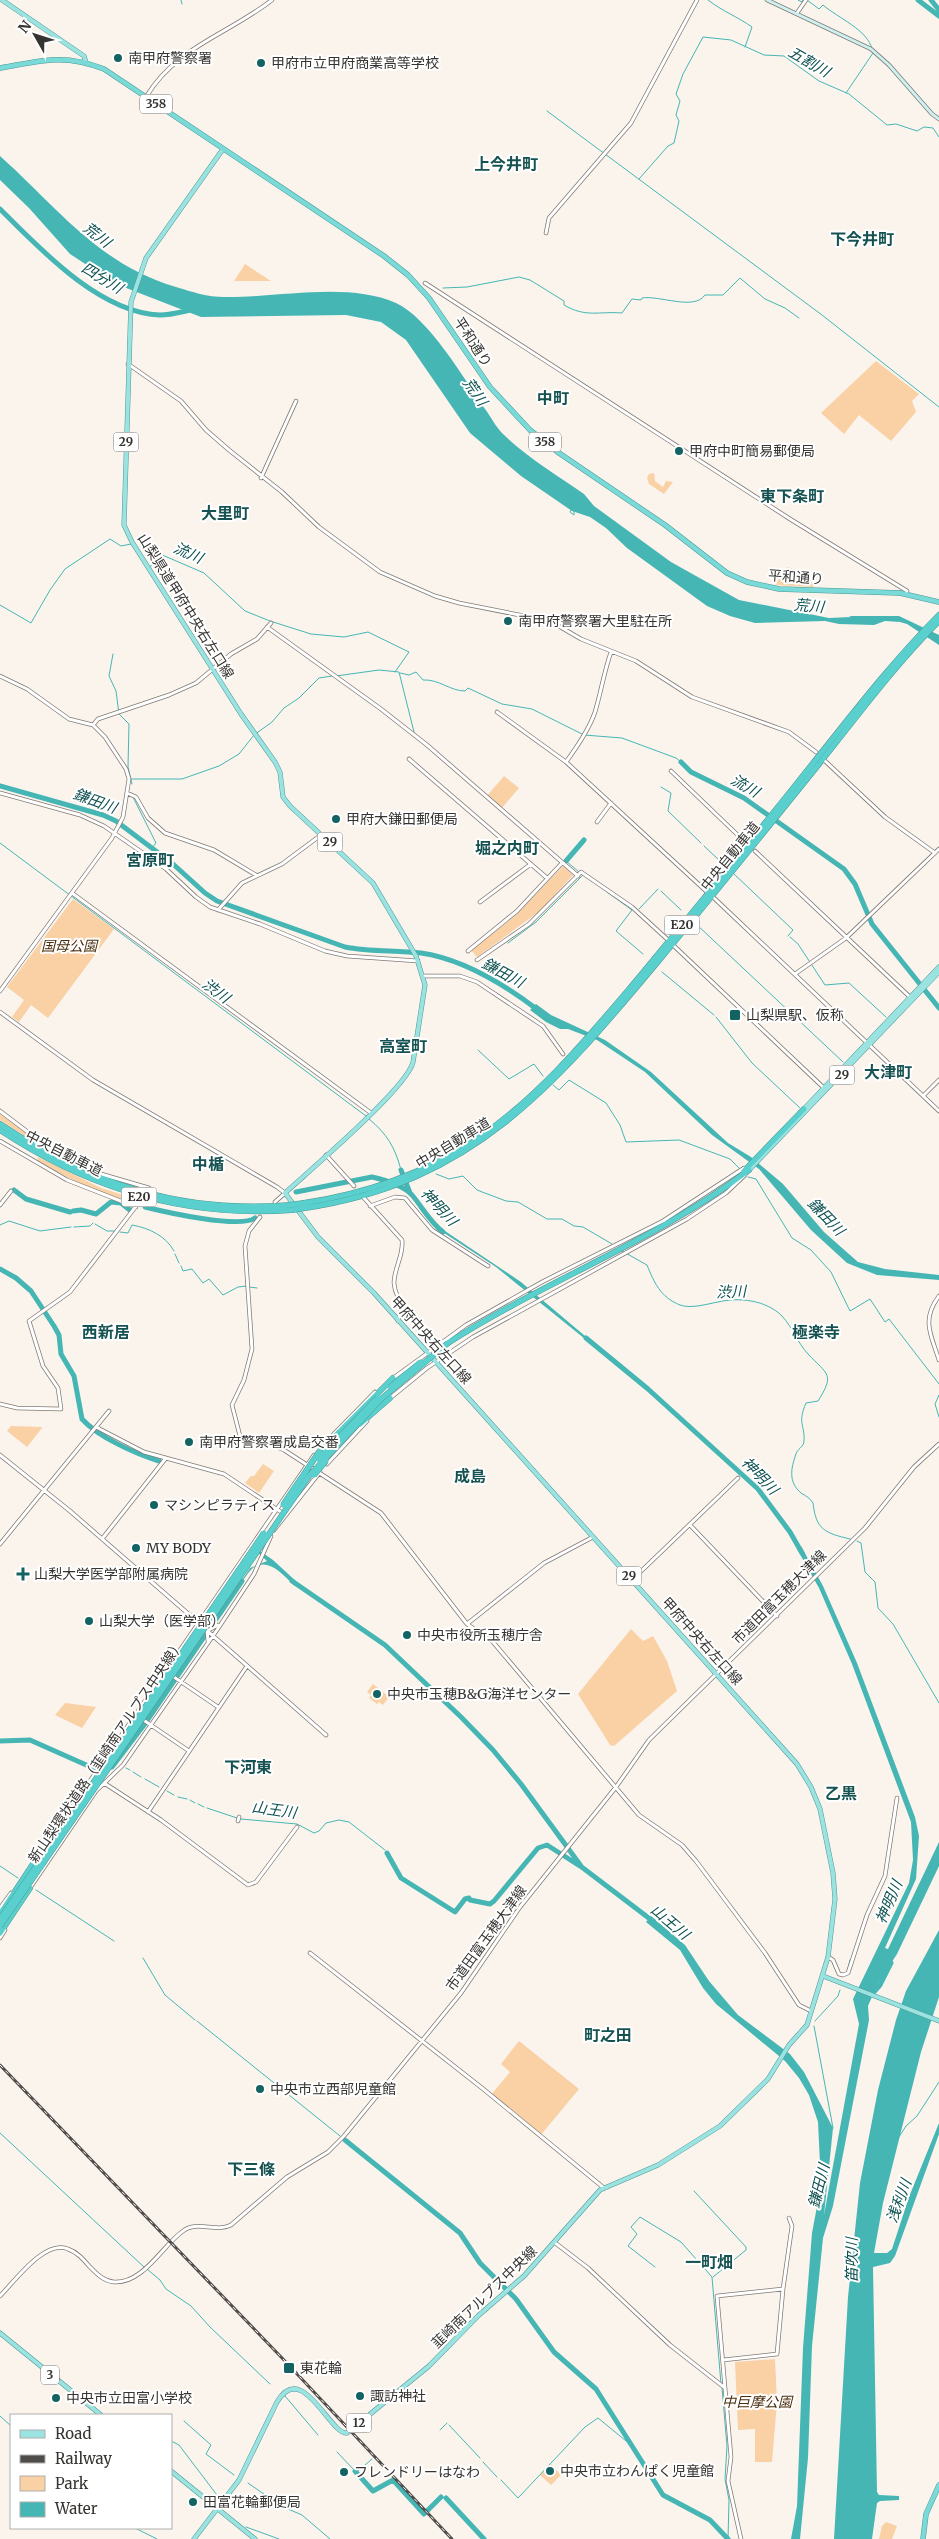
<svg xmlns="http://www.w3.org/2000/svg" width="939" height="2539" viewBox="0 0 939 2539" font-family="Merriweather,'Noto Sans JP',serif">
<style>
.green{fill:#fad0a5}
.water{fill:#45b6b4}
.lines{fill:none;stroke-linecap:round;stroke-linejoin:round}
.stream{stroke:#45b6b4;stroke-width:1}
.river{stroke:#45b6b4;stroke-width:5}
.tertiary-casing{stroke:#807a74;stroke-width:4.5}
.secondary-casing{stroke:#807a74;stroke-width:4.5}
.primary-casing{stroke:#4d9996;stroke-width:5}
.trunk-casing{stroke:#4d9996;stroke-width:5.5}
.motorway-casing{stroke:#4d9996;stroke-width:6}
.tertiary{stroke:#fff;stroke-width:3}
.secondary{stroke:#cdf1f0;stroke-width:3}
.primary{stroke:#9be3e1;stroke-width:4}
.trunk{stroke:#7adad7;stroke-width:4.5}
.motorway{stroke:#59d0cd;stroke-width:5}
.rail-casing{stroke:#4f4c49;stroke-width:3}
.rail{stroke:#fff;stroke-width:1;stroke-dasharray:4;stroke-linecap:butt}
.motorway-bridge-casing{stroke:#4d9996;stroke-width:6;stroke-linecap:butt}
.motorway-bridge{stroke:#59d0cd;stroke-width:5}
.poi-dot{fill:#126361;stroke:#fff;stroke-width:2}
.labels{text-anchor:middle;stroke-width:4;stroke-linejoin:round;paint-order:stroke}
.shield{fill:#fff;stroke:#72716f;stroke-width:1}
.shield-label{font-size:12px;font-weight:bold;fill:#363431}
.poi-label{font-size:14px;fill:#363431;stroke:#fff;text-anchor:start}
.street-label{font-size:14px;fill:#363431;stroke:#fff}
.park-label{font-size:14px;font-style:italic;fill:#492d0b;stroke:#fff}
.water-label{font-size:15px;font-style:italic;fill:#0f5250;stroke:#fff}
.quarter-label{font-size:16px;font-weight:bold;fill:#165251;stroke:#fff}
</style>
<rect width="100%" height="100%" fill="#fbf4ed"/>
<path class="green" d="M245,264L271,281H234Z
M876,361L919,394L912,401L916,412L891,441L859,415L844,434L821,413Z
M654,473L655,481L663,487L666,481L673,482L664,494L649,484L647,478L649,474Z
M787,567L795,570L794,574L814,581L813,587L776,585L782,571L785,572Z
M504,776L519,788L501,809L486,797Z
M563,866L573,875L540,911L477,957L471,950L515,916Z
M73,899L114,929L48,1018L31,1005L19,1022L12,1017L24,1000L7,987Z
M0,1114L39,1142L37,1144L0,1120Z
M38,1157L101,1188L136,1199L135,1202C118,1204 54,1171 37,1161Z
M11,1426L42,1427V1428L27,1447L7,1431Z
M263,1464L274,1471L259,1493L245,1483L251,1476H254Z
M631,1629L643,1641L653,1636L667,1661L677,1691L614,1746L610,1745L578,1694Z
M373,1684L389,1697L383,1705L379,1702L377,1704L369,1698L371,1695L367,1692Z
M65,1703L96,1707L82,1728L55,1715Z
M519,2041L579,2089L540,2136L491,2095L510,2072L501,2064Z
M775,2359L777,2402L772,2462H755V2429L738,2430L735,2362Z
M551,2464L561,2475L551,2485L540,2475Z
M886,2522L897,2526L892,2539H879L882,2526Z"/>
<path class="water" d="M0,156C58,208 98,264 176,287C192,292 208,297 224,297C277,298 347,281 396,303C428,317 465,380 485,409C491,417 496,427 502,433C526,457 557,475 584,494L594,506L671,562L739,600L829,618L851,617L849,616H899L939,635V645L907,624L900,622L885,621L874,625L839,624L825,621L755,623L730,616L707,606L627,548L606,528L590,517L572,511L521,476L470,433L406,340L381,322L346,315L201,317L116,284L70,254L29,208L0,180Z
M536,1004L551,1015L605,1040L651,1072L728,1143L751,1157L783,1184L824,1232L858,1262L885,1269L939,1275V1280L877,1275L847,1263L811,1230L759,1169L712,1135L645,1072L597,1040L568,1029H560L546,1022L530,1010Z
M439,1227L521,1282L591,1341L590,1343L496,1267L438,1229Z
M801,1546L823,1586L857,1663L915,1817L919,1836L916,1879L885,1948L888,1949L939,1842V1866L897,1954L877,1985L868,2006L869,2020L833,2206L823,2238L812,2346L808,2458L800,2539H791L797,2506L803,2348L812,2233L821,2185L818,2122L809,2095L799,2078L785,2061L716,2004L703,1988L680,1950L646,1922L651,1916L685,1945L709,1981L738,2015L790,2054L804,2072L833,2128L824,2215L859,2024L853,1999L909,1883L913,1860L911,1822L852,1664L819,1588L797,1549Z
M257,1549L273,1560L298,1583L295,1586C285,1577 269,1556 253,1568C247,1573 243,1582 238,1586L250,1568L267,1561L256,1551Z
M939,1930V1997L921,2052L883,2203L874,2253H887L892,2249L909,2197L939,2123V2134L895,2256L890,2263L873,2267L877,2492L879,2495L899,2496V2500L880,2501L877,2503L872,2539H834L848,2297L860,2183L878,2090L896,2020L906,1991Z"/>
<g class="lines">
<path class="stream" d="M181,0L182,4
M708,0C722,11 738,17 752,27L745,47
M798,0L802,2L803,0
M807,0L819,9L823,5C838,18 868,30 872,49
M846,93L873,53
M547,111L822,315L939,407
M639,179L668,146L674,143L679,121L676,115L680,101L676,94L683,74L703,37L731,40L764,55L784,56L819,81L849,94L887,125L896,124L917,131L924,127L933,128L939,137
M443,288L467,287L519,277L530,280L564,301V305C586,318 599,311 622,313L632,299L641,300L642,298C659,295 694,311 705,295H723L740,278L765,299L785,308L799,318
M571,510L570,512L574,515V511
M150,567L160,554L204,573L245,611L270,621L311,634L344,637L368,632L409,652L395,672
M0,605L31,623L50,590L65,569L110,539L121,546L131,544L147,567
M113,654L109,676L116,691L119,714L129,724L128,767L132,784
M400,673L409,675L416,672L423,680C439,679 450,691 465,691L468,688L502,704L532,709L584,735L622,738L676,758L681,762
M336,676L379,670L399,672L414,732
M131,779H182L219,766L239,754L254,735L272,722L284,708L299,698L319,678L332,676
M661,787L671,793L668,811L701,843
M133,797L156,843L151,849
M0,843L366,1116
M704,846L720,861
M566,861L579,872
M733,873L793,930L788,936
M661,891L681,910
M607,892L632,910L616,931L643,954
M639,909L658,889
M695,923L843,1062
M790,937L798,944L825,985L849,983L886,1017
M508,943L536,922L583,875
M662,972L714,1015
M716,1017L752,1063L800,1108
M478,1050L509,1079L534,1064L543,1076
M553,1085L559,1090L569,1080L606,1103L620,1125L626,1142L679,1140L730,1159L739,1168
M369,1119C387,1134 395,1147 401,1170
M436,1174L449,1179L463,1176L477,1190L506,1201L518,1202L547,1219H562L574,1226L583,1227L612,1244
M748,1177L756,1179L792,1238L811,1250L831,1272L850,1311L870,1299L885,1322L889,1319L939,1384
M95,1224L107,1231H115
M0,1225L9,1221L40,1231L71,1227
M74,1227L90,1226L93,1223
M120,1232L128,1233L132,1225C149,1228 166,1236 174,1251
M622,1251L647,1265C654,1282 660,1297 680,1305C691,1309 707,1304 718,1302C739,1297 766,1300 782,1316C793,1328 797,1342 808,1354C828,1375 835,1374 818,1401L806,1403C797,1424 805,1424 804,1441C804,1447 797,1449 796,1454C791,1468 788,1482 801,1493C806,1496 810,1498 813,1503C816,1530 825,1533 850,1539
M175,1254L179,1263
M181,1266L183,1271L192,1269L203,1283L209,1279L223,1295L238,1287L247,1286
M249,1287L257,1288
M939,1395L935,1404L939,1417
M857,1541L861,1543L865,1572L875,1582L878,1608L893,1624L939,1703
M126,1768L130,1770
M133,1772L141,1777
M145,1779L159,1787
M167,1791L174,1795
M178,1797L187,1799
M190,1800L195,1803
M198,1804L204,1807
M207,1808L237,1818
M241,1819L297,1824L314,1833L319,1831L326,1823L339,1820L349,1822L385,1850
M0,1866L18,1878
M36,1890L114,1941
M143,1958L165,1995L195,2020
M847,1972L850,1960
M197,2021L340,2136
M815,2021L838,1996L840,1990
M814,2026L833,2128
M0,2133L144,2267
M899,2137L906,2126L917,2116L939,2082
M694,2191L746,2247V2250L713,2277
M655,2267L628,2246L637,2234L631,2227L640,2217L681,2242L712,2277L721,2384
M147,2269L160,2280L166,2289L191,2306L210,2327L270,2384
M722,2388L727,2446L725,2479L729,2500L728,2539
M285,2396L318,2435
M0,2416L11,2426
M184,2421L211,2445L206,2454L234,2475
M449,2425L480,2458
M440,2430L447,2423
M171,2441L179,2445L220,2499
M337,2452L355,2471H358L372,2459
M483,2462L497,2477
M501,2480L518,2498L585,2427L598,2418L631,2445
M248,2483L281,2506L302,2515L330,2539
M246,2527L279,2539
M135,2528L157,2539"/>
<path class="river" d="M918,0L939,16
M931,0L939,10
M0,209C40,249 100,313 160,315C171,315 181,312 191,310
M681,762L691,772L744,798L844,869L855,884L872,924L939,1008
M0,786L103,815L116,821L173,864L205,893L217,901L345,947C370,952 396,950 421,953C463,959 505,985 538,1010
M566,861L584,840
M401,1170L410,1193
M14,1190L26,1199L70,1212
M296,1192L372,1177C385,1180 403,1185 412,1195C423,1208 429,1221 443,1232
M145,1207C165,1212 240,1229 255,1218
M73,1211L81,1210L96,1214L111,1202L121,1203L131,1211
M0,1269L16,1278L31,1291L54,1326L59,1335L61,1354L74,1376L82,1419C98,1437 136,1454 159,1461
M586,1338L648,1389L758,1489L790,1532L802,1553
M292,1581L385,1645L461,1717L493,1750L521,1784L581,1866
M0,1741L30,1740L93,1768L112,1767L144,1725L242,1581
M387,1853L401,1878L455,1912L465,1899L469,1898L470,1900L490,1904L494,1901L538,1848L547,1845L583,1868L654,1922
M872,1994L880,1985L891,1963
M345,2140L460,2233L480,2263L516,2299L554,2352L596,2389L663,2495L710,2520L728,2539
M355,2471L373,2491L393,2480L424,2514L441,2497
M446,2498L484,2539"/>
<defs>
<path id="tertiary" d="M797,13L806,0
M146,97C176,47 227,35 272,0
M546,233L549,218L631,123L697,0
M425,283L790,519L907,591L906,594
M128,364L181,401L206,430L229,450L282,492L319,527L380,572L435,596L459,603L550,621L581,639L636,661L692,697L789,732L816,752
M261,478L296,401
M267,627L381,709L427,745L578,876
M0,676L27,689L69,719L93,725L105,737L126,769L129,779L123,817L112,838L0,991
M497,712L566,762L706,891
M93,725L98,719L169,695L196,683L231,654L257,639L271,623
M409,759L547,878
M825,761L885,817L935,853
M566,762C577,747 589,730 595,712C601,692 604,672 611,652
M671,771L745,842
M0,793L80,815L104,826L166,869L196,897L210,907L260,924L325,951L347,956L418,961
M127,793L136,797L148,818L165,833L214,850L256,875
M597,822L611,803
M755,851L911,998
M72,893L371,1113
M714,898L939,1111
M480,902L531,864
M218,910L242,883L282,864L321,835
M674,946L824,1088
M468,951L517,911L562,863
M477,960L529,924L581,872L632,907L667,939
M795,974L846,938L939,849
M424,976H460L477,982L543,1026L563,1054
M0,1012L93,1080L277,1187L285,1193L275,1202
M923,1096L939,1080
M0,1111L45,1145L70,1160L101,1174L149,1188L147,1191
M0,1141L67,1180L136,1207
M326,1155L354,1186
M364,1198L402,1240C404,1255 394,1268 394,1283C395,1301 406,1298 398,1321
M0,1205L11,1191
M370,1206L395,1197L405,1198L432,1230L488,1266
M260,1217L249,1231L245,1246L252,1349L244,1380L232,1405L241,1440L272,1445L284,1450L381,1513L467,1624L493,1642L639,1815L682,1845L696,1861L765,1953L799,2005L811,2011
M939,1296C921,1320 931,1335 939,1360
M392,1379L466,1325L542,1282L663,1221L744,1168
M389,1399L427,1368L473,1337L687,1219L726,1193L745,1175
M0,1404L17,1408L61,1409L58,1388L43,1366L29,1321L70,1292L140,1201
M96,1427L144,1452L224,1474L284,1514
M320,1448L375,1392
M0,1455L70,1511L200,1624
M327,1464L367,1421
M690,1525L777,1616
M274,1530L320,1472
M102,1539L166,1458
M0,1544L109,1411
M632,1580L738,1478
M467,1624L544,1563L593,1537
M204,1628L326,1735
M208,1641L207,1631L218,1625
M171,1675L218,1707
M142,1719L189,1751
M104,1783L161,1820L248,1885L256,1882L297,1827
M148,1812L247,1666
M238,1821L239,1817
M35,1861L314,1455
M30,1888L96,1791L123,1765L217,1630L254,1574L271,1536
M0,1908L11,1893
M0,1938L5,1930
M310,1953L482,2088L604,2188
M828,1957L833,1960L839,1974L843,1975L848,1973L867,1915L885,1876L897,1798
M554,2242L588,2268L670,2345L725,2388
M0,2296C15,2281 45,2239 68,2249C77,2252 83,2259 89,2266C96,2273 103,2281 114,2282C143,2284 162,2246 183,2231C197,2220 216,2233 231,2225L287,2177L328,2152L344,2136L461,1993L520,1907L616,1787L649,1740L865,1528L914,1467L939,1444
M723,2360L777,2354L783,2289L792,2226L789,2218
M741,2539L728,2481L731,2457L717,2296L783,2289"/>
<path id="secondary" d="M767,0L871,49L889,65L932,114L939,119"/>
<path id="primary" d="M2,0L84,56L86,63
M803,1110L939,967
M749,1170L939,972
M823,1976L939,2021
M0,2333L101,2415
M171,2471L255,2539
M194,2539L239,2480L277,2402C302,2359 330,2435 347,2433L429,2366L479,2315L524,2276L600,2190L658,2165L720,2126L768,2079L789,2045L807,2025L828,1957L835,1899L833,1873L820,1809L811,1787L797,1764L374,1293L318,1237L285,1193C309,1171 408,1087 413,1062L425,985L416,956L373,883L290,806L283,797L280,772L275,762L241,714L132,542L124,525L131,302L146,258L223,149"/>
<path id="trunk" d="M0,68C41,61 63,53 104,69L384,256L408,275L429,298L490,387L530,430L559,453L665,525L727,573L747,582L779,589L900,593L939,602
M923,2539L926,2514L939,2485"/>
<path id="motorway" d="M0,1124C90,1184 181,1214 290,1205
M0,1130C89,1189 185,1218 292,1210
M744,1171L804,1109
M304,1203C364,1194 422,1174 474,1141C540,1097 590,1035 641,975C694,911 746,847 798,782C844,725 887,667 939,615
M305,1208C472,1183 554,1086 656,964C711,898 765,831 819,764C858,715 895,665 939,621
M448,1343C545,1281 657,1240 749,1170
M360,1424L390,1398
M319,1452L393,1378
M0,1914L35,1861
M0,1933L30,1888"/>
</defs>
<use href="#tertiary" class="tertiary-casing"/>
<use href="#secondary" class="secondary-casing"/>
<use href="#primary" class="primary-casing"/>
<use href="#trunk" class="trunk-casing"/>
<use href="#motorway" class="motorway-casing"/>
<use href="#tertiary" class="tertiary"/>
<use href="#secondary" class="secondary"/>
<use href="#primary" class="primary"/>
<use href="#trunk" class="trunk"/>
<use href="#motorway" class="motorway"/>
<defs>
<path id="rail" d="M0,2065L283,2359L452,2539"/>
</defs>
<use href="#rail" class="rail-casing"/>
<use href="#rail" class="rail"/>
<defs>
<path id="motorway-bridge" d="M290,1205L304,1203
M292,1210L305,1208
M390,1387L421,1362
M318,1459L378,1397
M314,1475L326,1461
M283,1505L319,1452
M0,1919L264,1533
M0,1926L309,1476L381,1399L448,1343"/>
</defs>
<use href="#motorway-bridge" class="motorway-bridge-casing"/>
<use href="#motorway-bridge" class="motorway-bridge"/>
</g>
<g class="poi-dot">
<circle cx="118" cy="58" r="5"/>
<circle cx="261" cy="63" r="5"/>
<circle cx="679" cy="451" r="5"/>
<circle cx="508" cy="621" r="5"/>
<circle cx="336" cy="819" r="5"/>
<rect x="729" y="1009" width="12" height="12" rx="2.5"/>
<circle cx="189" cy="1442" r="5"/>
<circle cx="154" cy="1505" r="5"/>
<circle cx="136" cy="1548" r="5"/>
<path d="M20.5 1566.5h5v5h5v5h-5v5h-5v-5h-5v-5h5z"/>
<circle cx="89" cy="1621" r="5"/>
<circle cx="407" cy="1635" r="5"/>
<circle cx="377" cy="1694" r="5"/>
<circle cx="260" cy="2089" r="5"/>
<rect x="283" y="2362" width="12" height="12" rx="2.5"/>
<circle cx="360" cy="2396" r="5"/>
<circle cx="56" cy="2398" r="5"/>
<circle cx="550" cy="2471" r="5"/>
<circle cx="344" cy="2472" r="5"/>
<circle cx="193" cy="2502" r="5"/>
</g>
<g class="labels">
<g class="shield">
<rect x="140" y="94.5" width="32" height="19" rx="4"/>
<rect x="113.5" y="432.5" width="25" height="19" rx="4"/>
<rect x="529" y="432.5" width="32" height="19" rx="4"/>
<rect x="317.5" y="832.5" width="25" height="19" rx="4"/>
<rect x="664.5" y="915.5" width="35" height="19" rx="4"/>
<rect x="829.5" y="1065.5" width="25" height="19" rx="4"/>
<rect x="121.5" y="1187.5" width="35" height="19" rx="4"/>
<rect x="616.5" y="1566.5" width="25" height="19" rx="4"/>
<rect x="41" y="2365.5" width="18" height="19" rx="4"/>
<rect x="346.5" y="2413.5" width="25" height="19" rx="4"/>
</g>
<g class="shield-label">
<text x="156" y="108">358</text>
<text x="126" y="446">29</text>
<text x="545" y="446">358</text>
<text x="330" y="846">29</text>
<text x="682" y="929">E20</text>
<text x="842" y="1079">29</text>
<text x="139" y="1201">E20</text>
<text x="629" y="1580">29</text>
<text x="50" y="2379">3</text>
<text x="359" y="2427">12</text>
</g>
<g class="poi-label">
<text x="128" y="63">南甲府警察署</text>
<text x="271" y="68">甲府市立甲府商業高等学校</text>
<text x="689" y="456">甲府中町簡易郵便局</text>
<text x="518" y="626">南甲府警察署大里駐在所</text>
<text x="346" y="824">甲府大鎌田郵便局</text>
<text x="746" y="1020">山梨県駅、仮称</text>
<text x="199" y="1447">南甲府警察署成島交番</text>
<text x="164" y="1510">マシンピラティス</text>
<text x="146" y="1553">MY BODY</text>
<text x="34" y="1579">山梨大学医学部附属病院</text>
<text x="99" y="1626">山梨大学（医学部）</text>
<text x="417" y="1640">中央市役所玉穂庁舎</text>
<text x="387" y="1699">中央市玉穂B&amp;G海洋センター</text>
<text x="270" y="2094">中央市立西部児童館</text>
<text x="300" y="2373">東花輪</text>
<text x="370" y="2401">諏訪神社</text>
<text x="66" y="2403">中央市立田富小学校</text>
<text x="560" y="2476">中央市立わんぱく児童館</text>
<text x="354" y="2477">フレンドリーはなわ</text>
<text x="203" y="2507">田富花輪郵便局</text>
</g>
<g class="street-label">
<text transform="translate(473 342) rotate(57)" y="5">平和通り</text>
<text transform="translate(796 577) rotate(4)" y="5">平和通り</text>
<text transform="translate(186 606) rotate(58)" y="5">山梨県道甲府中央右左口線</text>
<text transform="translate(730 856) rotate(-51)" y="5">中央自動車道</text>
<text transform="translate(453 1143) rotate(-31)" y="5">中央自動車道</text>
<text transform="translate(64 1153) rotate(27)" y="5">中央自動車道</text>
<text transform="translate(431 1340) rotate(48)" y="5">甲府中央右左口線</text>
<text transform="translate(779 1597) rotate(-45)" y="5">市道田富玉穂大津線</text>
<text transform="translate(702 1641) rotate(48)" y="5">甲府中央右左口線</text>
<text transform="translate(106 1751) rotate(-56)" y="5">新山梨環状道路（韮崎南アルプス中央線）</text>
<text transform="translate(486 1938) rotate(-54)" y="5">市道田富玉穂大津線</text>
<text transform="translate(484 2297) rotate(-44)" y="5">韮崎南アルプス中央線</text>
</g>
<g class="park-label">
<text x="69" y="951">国母公園</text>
<text x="757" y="2407">中巨摩公園</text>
</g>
<g class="water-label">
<text transform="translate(809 62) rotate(30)" y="5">五割川</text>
<text transform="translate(97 235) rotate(38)" y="5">荒川</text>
<text transform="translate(102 278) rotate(31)" y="5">四分川</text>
<text transform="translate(475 392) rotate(55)" y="5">荒川</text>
<text transform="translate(188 553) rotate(24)" y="5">流川</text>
<text transform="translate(809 606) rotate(5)" y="5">荒川</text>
<text transform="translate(745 786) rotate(30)" y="5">流川</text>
<text transform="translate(95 801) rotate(20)" y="5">鎌田川</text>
<text transform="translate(503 973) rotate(28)" y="5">鎌田川</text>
<text transform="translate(216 991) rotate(36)" y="5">渋川</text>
<text transform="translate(439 1207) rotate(47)" y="5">神明川</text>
<text transform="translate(826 1217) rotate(46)" y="5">鎌田川</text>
<text transform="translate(731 1292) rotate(-2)" y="5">渋川</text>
<text transform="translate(760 1476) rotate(46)" y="5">神明川</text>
<text transform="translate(274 1810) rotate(8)" y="5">山王川</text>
<text transform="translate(889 1902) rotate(-67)" y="5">神明川</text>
<text transform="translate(670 1922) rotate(40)" y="5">山王川</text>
<text transform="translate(819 2186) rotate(-76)" y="5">鎌田川</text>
<text transform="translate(899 2201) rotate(-70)" y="5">浅利川</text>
<text transform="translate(852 2260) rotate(-90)" y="5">笛吹川</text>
</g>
<g class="quarter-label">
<text x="506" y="170">上今井町</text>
<text x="862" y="245">下今井町</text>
<text x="553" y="404">中町</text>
<text x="792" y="502">東下条町</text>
<text x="225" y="519">大里町</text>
<text x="507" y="854">堀之内町</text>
<text x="150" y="866">宮原町</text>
<text x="403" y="1052">高室町</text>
<text x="888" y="1078">大津町</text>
<text x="208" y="1170">中楯</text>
<text x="106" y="1338">西新居</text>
<text x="816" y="1338">極楽寺</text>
<text x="470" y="1482">成島</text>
<text x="248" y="1773">下河東</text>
<text x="841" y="1799">乙黒</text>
<text x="608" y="2041">町之田</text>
<text x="251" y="2175">下三條</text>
<text x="709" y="2268">一町畑</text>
</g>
</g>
<rect x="10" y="2414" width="162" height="115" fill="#ffffff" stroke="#afaead"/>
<rect x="20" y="2430" width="25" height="8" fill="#9be3e1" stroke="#afaead"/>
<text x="55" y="2439" font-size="15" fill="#363431">Road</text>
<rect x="20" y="2455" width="25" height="8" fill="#4f4c49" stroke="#afaead"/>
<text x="55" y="2464" font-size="15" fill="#363431">Railway</text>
<rect x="20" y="2476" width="25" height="15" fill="#fad0a5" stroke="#afaead"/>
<text x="55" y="2489" font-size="15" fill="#363431">Park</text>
<rect x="20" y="2502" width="25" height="15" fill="#45b6b4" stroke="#afaead"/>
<text x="55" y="2514" font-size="15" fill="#363431">Water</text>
<g transform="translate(35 35) rotate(309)" stroke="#ffffff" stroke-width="4" paint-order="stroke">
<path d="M0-4L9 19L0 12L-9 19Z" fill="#363431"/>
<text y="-8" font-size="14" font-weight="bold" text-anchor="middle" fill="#363431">N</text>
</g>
</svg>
